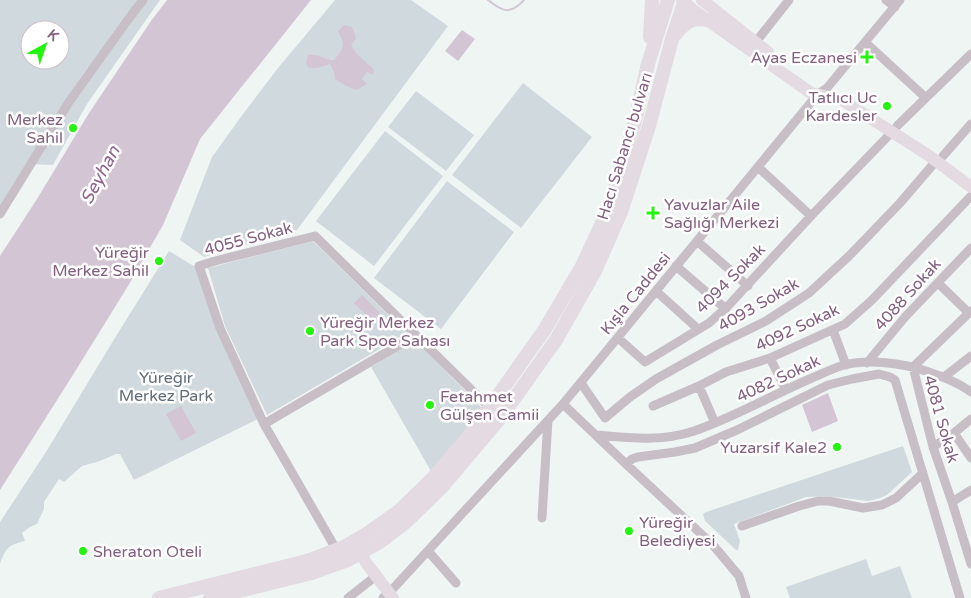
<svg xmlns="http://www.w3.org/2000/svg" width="971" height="598" viewBox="0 0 971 598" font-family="'Varela Round',sans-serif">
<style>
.green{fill:#d0d9dd;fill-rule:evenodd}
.water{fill:#d3c5d4}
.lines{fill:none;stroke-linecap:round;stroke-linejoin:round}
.stream{stroke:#d3c5d4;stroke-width:2}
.street{stroke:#c7bec6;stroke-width:9}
.secondary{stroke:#e3dae2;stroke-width:12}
.primary{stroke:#e3dae2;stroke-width:14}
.poi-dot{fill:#24f50f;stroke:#fff;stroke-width:2}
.labels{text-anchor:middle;stroke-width:5;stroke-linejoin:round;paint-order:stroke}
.poi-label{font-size:16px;fill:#846080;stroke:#fff;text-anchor:end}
.street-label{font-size:16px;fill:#846080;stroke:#fff}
.park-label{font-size:16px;fill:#606e7b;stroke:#fff}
.water-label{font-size:18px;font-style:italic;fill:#8e6590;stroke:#fff}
</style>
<rect width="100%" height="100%" fill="#eff5f3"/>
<path class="green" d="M0,0H160L87,104L53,165L28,164L0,211ZM30,30H60V60H30Z
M335,0H411L448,26L297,230L204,257L180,240L212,157L243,114L278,68Z
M523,83L592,137L521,228L452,175Z
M416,91L474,135L446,171L388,127Z
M385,131L443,176L374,266L316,221Z
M447,181L514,232L441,329L374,278Z
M313,241L407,333L267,415L225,326L208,268Z
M169,251L197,268L258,419L134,480L120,454H116L100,461L82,466L64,482L59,479L44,502V509L37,524L30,527L22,533L25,541C8,545 6,548 0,564V522L46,452L113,341Z
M415,340L483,409L431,471L371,367Z
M903,446L912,472L887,495L880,498L869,501L825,496L806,497L734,524L740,541L738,550H736L705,521L703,514L706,512Z
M866,559L872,576L900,566L912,598H790L786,587Z"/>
<path class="water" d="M167,0H311L200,139L163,225L128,286L71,378L0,490V256L37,199L89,113L151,21Z
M344,25L352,27L356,38L351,45C357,57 365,60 374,70L373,75L367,72L362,79L367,84L357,90L346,86L335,79L334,72L330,64L317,68H309L306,64L308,55C318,53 325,60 334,60C344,48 346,46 338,31Z
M462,30L475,39L458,61L445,51Z
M362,295L380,313L372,321L354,303Z
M828,393L838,421L812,432L802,405Z
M181,406L196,433L181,441L166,414Z"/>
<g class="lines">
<path class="stream" d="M488,0C503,12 510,15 524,0"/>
<path class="street" d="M886,0L895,7
M865,42L926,98
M755,43L789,0
M897,126L971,54
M943,156L971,124
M758,167L811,216
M0,214L69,102L127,21L143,0
M697,241L748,286
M676,266L726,309
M938,283L969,313
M656,291L698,329
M971,311L913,367L933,447L952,502L971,564
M833,330L846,365
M618,338L645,362L709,323L728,306L811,216L892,132
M770,358L786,390
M867,363L905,317L971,248
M944,377L971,356
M581,383L605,418L630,397L656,379L717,345L766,321L809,293L849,256L900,203L936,161
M699,386L715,423
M563,404L626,464L713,545L739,576L746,598
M653,406L699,386L726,372L770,358L845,324L872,300L971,196
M264,424L416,335
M954,433L971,458
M596,435C629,438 662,442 694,431C735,417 772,395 812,378C822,374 833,368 844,365C869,359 902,363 926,371C941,376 958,382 971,392
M933,447L954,433L971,419
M626,464L632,459L638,457L675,452L695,448L737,430L828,385L852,379L879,374L890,377L895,380L960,598
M952,502L971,490
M542,518L548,420
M742,526L799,506L818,501H829L863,508L882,505L896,498L923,473
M336,549L264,424L220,328L199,266L215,261L315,236L490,408
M428,551L456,583
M348,598L376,576
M383,598L389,593L563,404L817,95L827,88L900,0"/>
<path class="secondary" d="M682,0L693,10L811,93L842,100L928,155L971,187
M702,0L768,52
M356,545L367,564L393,598"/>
<path class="primary" d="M676,34C685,22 692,17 708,20
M650,37L652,0
M159,598L307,561L344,547L368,533L399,511L433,478L473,431L545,329L582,266L609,208L635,121L648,64L668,0
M210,598L312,573L348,560L380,542L406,522L442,487L501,417L556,340L595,271L621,212L649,126L672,39L685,0"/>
</g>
<g class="poi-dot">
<path d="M864.5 49.5h5v5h5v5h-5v5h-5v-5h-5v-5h5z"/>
<circle cx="887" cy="106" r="5"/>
<circle cx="73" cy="128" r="5"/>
<path d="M650.5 205.5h5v5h5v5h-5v5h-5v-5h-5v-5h5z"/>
<circle cx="159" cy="261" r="5"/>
<circle cx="310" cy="331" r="5"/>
<circle cx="430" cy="405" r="5"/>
<circle cx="837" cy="447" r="5"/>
<circle cx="629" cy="531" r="5"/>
<circle cx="83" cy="551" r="5"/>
</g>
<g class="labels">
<g class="poi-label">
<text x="857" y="63">Ayas Eczanesi</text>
<text x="877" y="103">Tatlıcı Uc<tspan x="877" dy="18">Kardesler</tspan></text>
<text x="63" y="125">Merkez<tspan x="63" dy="18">Sahil</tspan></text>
<text x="664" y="210" text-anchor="start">Yavuzlar Aile<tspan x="664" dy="18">Sağlığı Merkezi</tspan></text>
<text x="149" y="258">Yüreğir<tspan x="149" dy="18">Merkez Sahil</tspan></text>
<text x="320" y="328" text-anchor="start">Yüreğir Merkez<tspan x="320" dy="18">Park Spoe Sahası</tspan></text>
<text x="440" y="402" text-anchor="start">Fetahmet<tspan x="440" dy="18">Gülşen Camii</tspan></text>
<text x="827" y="453">Yuzarsif Kale2</text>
<text x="639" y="528" text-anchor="start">Yüreğir<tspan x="639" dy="18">Belediyesi</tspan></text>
<text x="93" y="557" text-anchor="start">Sheraton Oteli</text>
</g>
<g class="street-label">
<text transform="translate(624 146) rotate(-73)" y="6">Hacı Sabancı bulvarı</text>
<text transform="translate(248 238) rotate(-15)" y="6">4055 Sokak</text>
<text transform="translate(730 278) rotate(-45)" y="6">4094 Sokak</text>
<text transform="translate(635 293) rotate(-51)" y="6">Kışla Caddesi</text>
<text transform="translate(907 294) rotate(-48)" y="6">4088 Sokak</text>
<text transform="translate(758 304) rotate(-30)" y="6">4093 Sokak</text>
<text transform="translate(797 327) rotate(-25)" y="6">4092 Sokak</text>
<text transform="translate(778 378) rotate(-25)" y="6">4082 Sokak</text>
<text transform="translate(942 419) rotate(74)" y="6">4081 Sokak</text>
</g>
<g class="park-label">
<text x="166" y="383">Yüreğir<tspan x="166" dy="18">Merkez Park</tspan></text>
</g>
<g class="water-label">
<text transform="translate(100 175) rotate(-62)" y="6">Seyhan</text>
</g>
</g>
<g transform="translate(45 45) rotate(40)"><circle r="24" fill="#ffffff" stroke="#cebfcc"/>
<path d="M0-4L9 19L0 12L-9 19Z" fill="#24f50f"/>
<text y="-8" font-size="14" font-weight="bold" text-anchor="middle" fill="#846080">K</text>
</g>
</svg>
